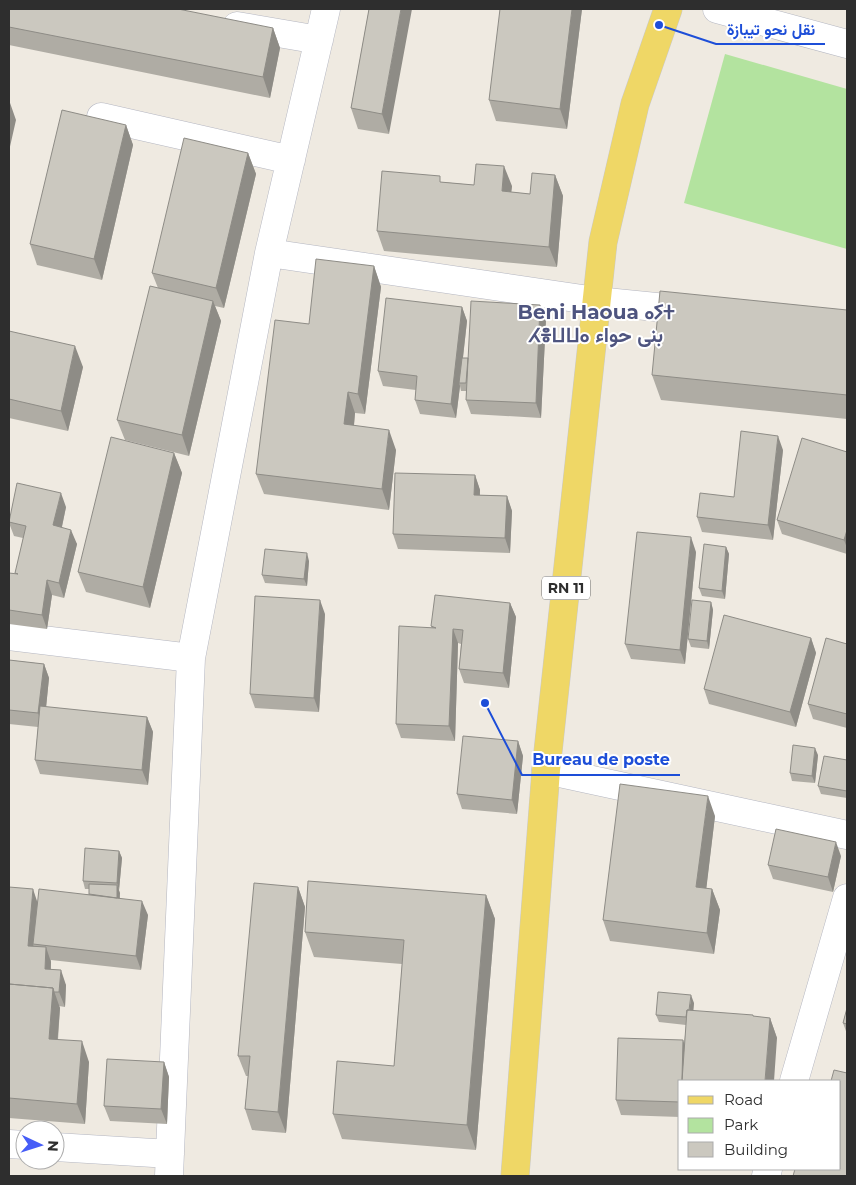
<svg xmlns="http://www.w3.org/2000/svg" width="856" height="1185" viewBox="0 0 856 1185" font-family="Montserrat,Vazirmatn,'Noto Sans Tifinagh',sans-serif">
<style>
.green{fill:#b3e39f}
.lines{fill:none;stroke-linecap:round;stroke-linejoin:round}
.street-casing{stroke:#b4b6c1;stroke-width:29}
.primary-casing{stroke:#c9c9c9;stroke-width:29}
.street{stroke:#fff;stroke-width:28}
.primary{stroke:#efd766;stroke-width:28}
.wall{fill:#afaca4}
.shaded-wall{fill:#8e8c86}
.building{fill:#cbc8bf;stroke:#8e8c86}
.labels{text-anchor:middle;stroke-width:4;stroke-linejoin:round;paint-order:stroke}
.shield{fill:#fff;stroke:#6d6d6d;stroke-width:1}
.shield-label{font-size:14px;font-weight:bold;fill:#2e2e2e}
.district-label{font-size:20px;font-weight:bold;fill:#4e547f;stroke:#fff}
.leader{fill:none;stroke:#1d4ed8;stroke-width:2}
.callout-dot{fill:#1d4ed8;stroke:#fff;stroke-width:2}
.callout-label{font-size:16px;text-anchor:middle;font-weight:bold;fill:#1d4ed8;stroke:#fff;stroke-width:4;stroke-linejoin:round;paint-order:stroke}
</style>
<rect width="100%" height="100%" fill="#efeae1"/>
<path class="green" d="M725,54L847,89V249L684,203Z"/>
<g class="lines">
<defs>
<path id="street" d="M717,9L847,44
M237,26L319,40
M101,117L291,160
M269,253L596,301L696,311
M9,636L191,658
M546,770L847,835
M794,1081L847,898
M9,1144L25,1145
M55,1147L170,1154
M169,1176L191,658L269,253L326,9
M766,1176L768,1169"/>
<path id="primary" d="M515,1176L546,770L603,242L635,104L668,9"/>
</defs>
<use href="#street" class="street-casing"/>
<use href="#primary" class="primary-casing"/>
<use href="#street" class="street"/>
<use href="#primary" class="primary"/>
</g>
<path class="wall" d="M9,9L273,28L280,48L270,98L9,45Z
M369,9L389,134L358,129L351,108Z
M582,9L567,129L496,121L489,100Z
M126,125L133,145L102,280L37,265L30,244Z
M248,153L256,174L224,308L215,306L221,321L189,456L125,440L117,420L158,288L152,273Z
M555,175L563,196L557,267L384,251L377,231L442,182L474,185L512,186L511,192L530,194Z
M374,266L381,287L365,414L355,413L354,426L396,450L389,510L264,494L256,474L309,324Z
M462,307L467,321L463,358H468L546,319L541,418L471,414L466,400V391H461L460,386L456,418L420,414L415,400L416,390L383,386L378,371Z
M847,310V419L661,400L652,375Z
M9,331L83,367L68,431L9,418Z
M783,450L773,540L702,532L697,517L734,497Z
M847,452V554L782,534L777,520Z
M174,453L182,473L150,608L86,592L78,572Z
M475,475L480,490V495L507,496L512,511L510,553L398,549L393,534Z
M66,507L62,527L77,544L64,598L52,595L47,629L9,624V573L16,574L23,538L14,536L9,523V520Z
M726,547L729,554L725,599L702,596L699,588Z
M696,552L685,664L631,659L625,644Z
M309,561L307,586L265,583L262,575Z
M711,602L713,610L709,649L691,647L688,639Z
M510,603L516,617L509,688L464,683L459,669L461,644L458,643L455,741L401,738L396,724L432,628L431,626Z
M325,614L319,712L255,708L250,694Z
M811,638L816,653L796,727L709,704L704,689Z
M847,644V728L813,719L808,704Z
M9,660L44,664L49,678L46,707L147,717L153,732L148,785L40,774L35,760L38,727L9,724Z
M518,741L523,756L517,814L462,809L457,794Z
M818,755L815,783L792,781L790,773Z
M847,760V798L821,794L818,786Z
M715,816L706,889H712L720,910L714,954L610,941L603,920Z
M119,851L122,858L119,890L120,898L148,915L141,970L51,960V969L66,985L65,1007L59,1006L60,1008L58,1040L89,1062L85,1124L9,1118V887L38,902L89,894V889H85L83,881Z
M841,856L833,892L773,879L768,865Z
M298,887L305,907L286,1133L252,1130L245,1109L248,1076H246L238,1056Z
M486,895L495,919L476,1150L342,1139L333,1114L394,1066L402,964L314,957L305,932Z
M694,1003L693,1011L770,1018L777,1038L680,1081V1117L621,1115L616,1100L683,1040L684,1045L686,1025L659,1022L656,1015Z
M847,1008V1034L843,1023Z
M164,1062L169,1077L167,1124L110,1121L104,1106Z"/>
<path class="shaded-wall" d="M401,9H412L389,134L382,114Z
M572,9H582L567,129L560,109Z
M273,28L280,48L270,98L263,77Z
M9,100L16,120L9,151Z
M126,125L133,145L102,280L94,259Z
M248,153L256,174L224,308L216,288Z
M504,166L512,186L509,212L502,191Z
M555,175L563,196L557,267L549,247Z
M374,266L381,287L365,414L358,394Z
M213,301L221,321L189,456L182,435Z
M540,305L546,319L541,418L536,403Z
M462,307L467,321L460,383H459L460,386L456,418L451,404Z
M75,346L83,367L68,431L61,411Z
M348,392L355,413L352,445L344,424Z
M389,430L396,450L389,510L382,489Z
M778,436L783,450L773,540L768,525Z
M174,453L182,473L150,608L143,587Z
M475,475L480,490L479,510L474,495Z
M61,493L66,507L59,540L53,525Z
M507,496L512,511L510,553L505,538Z
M71,530L77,544L64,598L59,583Z
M847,530V548L844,540Z
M691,537L696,552L685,664L680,650Z
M726,547L729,554L725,599L722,591Z
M307,553L309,561L307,586L304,579Z
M47,580L52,595L47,629L42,615Z
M320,600L325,614L319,712L314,698Z
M711,602L713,610L709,649L707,641Z
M510,603L516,617L509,688L503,673Z
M453,629L458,643L455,741L449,726Z
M811,638L816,653L796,727L790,712Z
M44,664L49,678L44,728L38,713Z
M147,717L153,732L148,785L142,770Z
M518,741L523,756L517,814L512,800Z
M815,748L818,755L815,783L812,776Z
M708,796L715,816L704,908L696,887Z
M836,842L841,856L833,892L828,877Z
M119,851L122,858L119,890L117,883Z
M117,885L120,893L119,906L117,899Z
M298,887L305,907L286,1133L278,1112Z
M33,889L38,904L33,944L34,948L28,946Z
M712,889L720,910L714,954L707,933Z
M486,895L495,919L476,1150L467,1125Z
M142,901L148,915L141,970L136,956Z
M46,947L51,962L50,983L45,969Z
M61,970L66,985L65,1007L59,992Z
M53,988L60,1008L56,1059L49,1039Z
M691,995L694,1003L692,1025L689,1018Z
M770,1018L777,1038L774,1081H765Z
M683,1040L688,1055L682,1081Z
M82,1041L89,1062L85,1124L77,1104Z
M164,1062L169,1077L167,1124L161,1109Z"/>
<path class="building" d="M9,9H178L273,28L263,77L9,27Z
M369,9H401L382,114L351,108Z
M500,9H572L560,109L489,100Z
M62,110L126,125L94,259L30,244Z
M184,138L248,153L216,288L152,273Z
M476,164L504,166L502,191L530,194L532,173L555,175L549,247L377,231L382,171L440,176V182L474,185Z
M316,259L374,266L358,394L348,392L344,424L389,430L382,489L256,474L275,320L309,324Z
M150,286L213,301L182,435L117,420Z
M660,291L847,310V395L652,375Z
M386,298L462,307L451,404L415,400L417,376L378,371Z
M471,301L540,305L536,403L466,400Z
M9,331L75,346L61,411L9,399Z
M462,358H468L466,383H459Z
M741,431L778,436L768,525L697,517L700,493L734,497Z
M111,437L174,453L143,587L78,572Z
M802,438L847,452V530L844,540L777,520Z
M395,473L475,475L474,495L507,496L505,538L393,534Z
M17,483L61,493L53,525L71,530L59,583L47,580L42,615L9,610V573L18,574L15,573L26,526L9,522Z
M637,532L691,537L680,650L625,644Z
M704,544L726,547L722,591L699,588Z
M265,549L307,553L304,579L262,575Z
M435,595L510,603L503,673L459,669L463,630L453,629L449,726L396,724L399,626L436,628L431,626Z
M255,596L320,600L314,698L250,694Z
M692,600L711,602L707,641L688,639Z
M724,615L811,638L790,712L704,689Z
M826,638L847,644V714L808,704Z
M9,660L44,664L38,713L9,710Z
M40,706L147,717L142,770L35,760Z
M463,736L518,741L512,800L457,794Z
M793,745L815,748L812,776L790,773Z
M824,756L847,760V791L818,786Z
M620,784L708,796L696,887L712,889L707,933L603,920Z
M776,829L836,842L828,877L768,865Z
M85,848L119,851L117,883L83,881Z
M308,881L486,895L467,1125L333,1114L337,1061L394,1066L404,940L305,932Z
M254,883L298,887L278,1112L245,1109L250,1056H238Z
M89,884L117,885V898L89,894Z
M9,887L33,889L28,946L46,947L45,969L61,970L59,992H54L53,988L9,984Z
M39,889L142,901L136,956L33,944Z
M9,984L53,988L49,1039L82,1041L77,1104L9,1098Z
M658,992L691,995L689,1010H687L686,1017L656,1015Z
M847,1008V1024L843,1023Z
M687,1010L753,1015V1016L770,1018L765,1081H682Z
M618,1038L683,1040L682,1079V1081H680V1102L616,1100Z
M107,1059L164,1062L161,1109L104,1106Z
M834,1070L847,1073V1176H793L795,1169H840V1081H831Z"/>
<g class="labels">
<rect class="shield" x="542" y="576.5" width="48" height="23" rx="4"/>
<g class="shield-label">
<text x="566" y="593">RN 11</text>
</g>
<g class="district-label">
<text x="596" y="319">Beni Haoua ⴰⵢⵜ<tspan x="596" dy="23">ⵃⴻⵡⵡⴰ بنى حواء</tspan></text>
</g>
</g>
<path class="leader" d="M659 25L716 44H825M485 703L522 775H680"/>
<g class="callout-dot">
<circle cx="659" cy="25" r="5"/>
<circle cx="485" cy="703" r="5"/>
</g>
<g class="callout-label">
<text x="771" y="35">نقل نحو تيبازة</text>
<text x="601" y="765">Bureau de poste</text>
</g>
<rect width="856" height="1185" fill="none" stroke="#2e2e2e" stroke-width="20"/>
<rect x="678" y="1080" width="162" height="90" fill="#ffffff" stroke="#ababab"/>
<rect x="688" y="1096" width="25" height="8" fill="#efd766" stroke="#ababab"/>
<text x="724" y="1105" font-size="15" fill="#2e2e2e">Road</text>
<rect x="688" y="1118" width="25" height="15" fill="#b3e39f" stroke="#ababab"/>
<text x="724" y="1130" font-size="15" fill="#2e2e2e">Park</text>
<rect x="688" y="1142" width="25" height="15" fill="#cbc8bf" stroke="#ababab"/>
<text x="724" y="1155" font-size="15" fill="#2e2e2e">Building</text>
<g transform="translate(40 1145) rotate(94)"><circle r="24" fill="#ffffff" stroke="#ababab"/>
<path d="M0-4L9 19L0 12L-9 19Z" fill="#465df7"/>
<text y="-8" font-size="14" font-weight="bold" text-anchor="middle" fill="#2e2e2e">N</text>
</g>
</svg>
